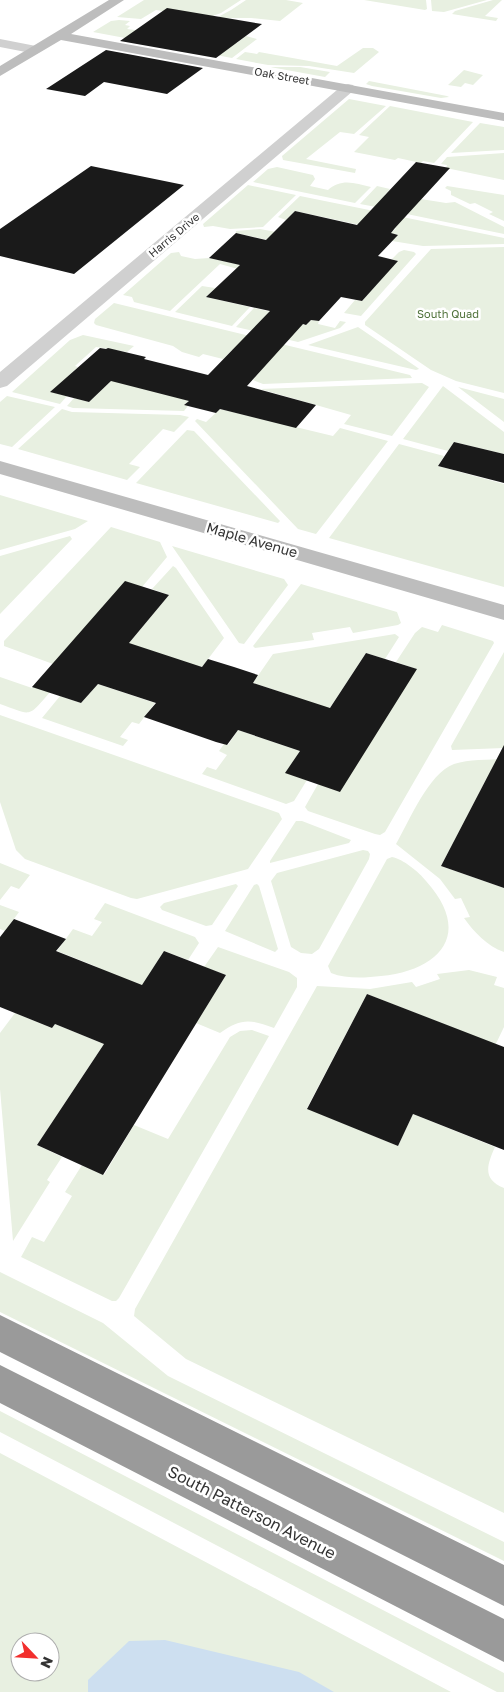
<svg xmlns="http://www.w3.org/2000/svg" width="504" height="1692" viewBox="0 0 504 1692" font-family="'Golos Text',sans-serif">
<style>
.green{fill:#e8f0e1;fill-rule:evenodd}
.water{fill:#cddff0}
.building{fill:#1a1a1a}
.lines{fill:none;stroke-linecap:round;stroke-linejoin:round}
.street{fill:#d0d0d0;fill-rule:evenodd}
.secondary{fill:#bdbdbd;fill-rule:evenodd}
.highway{fill:#9a9a9a;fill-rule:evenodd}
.labels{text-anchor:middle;stroke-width:5;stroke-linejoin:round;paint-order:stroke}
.far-street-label{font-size:11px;fill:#333;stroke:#fff}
.far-park-label{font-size:11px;fill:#51733c;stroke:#fff}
.street-label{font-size:14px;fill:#333;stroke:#fff}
.near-street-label{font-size:16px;fill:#333;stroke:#fff}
</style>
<rect width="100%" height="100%" fill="#fff"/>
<path class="green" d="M144,0H241L221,13L207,18L156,10L141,19L117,17Z
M246,0H286L303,3L280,21L251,18H216L231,10Z
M364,0H426L427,9L425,10Z
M431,0H487L444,12L432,11Z
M493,0H502L485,16L498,18L496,21L452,14L455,11Z
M119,20L130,21L125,25L130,26L127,29L237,43L246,36L257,39L232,58L93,32L111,21Z
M363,48H373L379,52L354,73L309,66L268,65L236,59L245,52L257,54L259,52L337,66Z
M270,67H300L330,72L325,77Z
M464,70L483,75L473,85L465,83L461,87L448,85Z
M369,81L447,96L449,97L441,98L372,86L366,84Z
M349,99L386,106L354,134L340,132L306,159L356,169L355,173L283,160L282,156Z
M390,106L473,122L434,163L423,161L421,163L398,158L395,160L354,152L369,137L359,135Z
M480,123L504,127V150L451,153Z
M504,153V180L446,168L447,165L441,164L447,157Z
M277,167L313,175L315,179L310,186L328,190C341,178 355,183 371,187L355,203L253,182L268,169Z
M248,185L296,195L263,227L230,229L213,226L204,227L203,224Z
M377,186L390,189L385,195L398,198L387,209L360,204Z
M447,186L504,195V221L489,214L493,212L475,203L470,204L451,195V191L445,188Z
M300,196L384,213L360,225L295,211L286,220L278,217Z
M421,199L446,203L455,202L504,227V234L397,212Z
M393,215L504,238V244L423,246L392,241L398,235L391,233L396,228L384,225Z
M260,229L276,232L268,240L236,233V231Z
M504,247V393L456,381L431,370L365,325V322L431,249Z
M404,250L414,252L416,254L361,316L344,313L355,300L362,301L397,261L392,259L399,252Z
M179,252L181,256L195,259L209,258L242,265L238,269L220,264L170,311L134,302L132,297L123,295L171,253Z
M202,286L215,288L206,297L250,307L232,326L175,312Z
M114,303L262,339L249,354L232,350L223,359L203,354L199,357L182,352L173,346L96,325L94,323L95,319Z
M254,308L272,312L267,334L236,327Z
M311,320L319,321L318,324L335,328L340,321L346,322L340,328L298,342L277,337L292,321L306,325Z
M358,327L418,368L419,369L416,370L308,345Z
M83,335L134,346L127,352L96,347L75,366L78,367L51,392L67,396L60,404L12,392L70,340Z
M273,342L410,375L412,378L263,384L253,380L270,359Z
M115,377L189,401L184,405L188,406L184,411L73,408L67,406L74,398L89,402Z
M422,383L429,387L392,436L344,424L351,415L260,389Z
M443,386L504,432V454L454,442L448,451L403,439Z
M458,387L504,399V422Z
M7,396L55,407L12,447L0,444V402Z
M62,409L72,412L180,415L189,417L174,432L163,429L129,464L140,467L127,480L18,449Z
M220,409L333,436L340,428L388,441L316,534L298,529L195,421L197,419L206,422Z
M187,430L194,431L280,521L278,523L136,483Z
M399,444L444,456L438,466L504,484V587L329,538Z
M0,495L88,521L75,529L0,550Z
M111,527L160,542L167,557L142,587L53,664L4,646V641Z
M70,536L72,539L0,614V556Z
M172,546L284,579L288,585L244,644L239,643Z
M173,566L176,568L224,638L202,667L124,649L169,595L152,589Z
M301,584L397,612L401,623L398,625L353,633L350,627L312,633L314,640L255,648L253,646Z
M442,625L493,641L494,643L385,832L380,835L375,834L308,811L305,807L318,784L416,669L396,662L415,633L422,627L438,632Z
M395,634L399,637L385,659L366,653L326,714L284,693L253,683L273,654Z
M504,652V748L452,750L451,746Z
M0,677L32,688L33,686L50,692C27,719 32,715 0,704Z
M98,684L155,703L139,724L132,722L120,737L128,740L123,746L42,718L60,696L81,703Z
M0,715L279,813L282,819L248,869L137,899L131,898L25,859L16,850L0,802Z
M238,730L300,751L286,772L307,780L294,801L286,804L202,774L207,767L216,770L227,755L219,751L224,744L228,745Z
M504,759V785L486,780L441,866L504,888V952C487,946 474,932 464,918L470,917L461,898L455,899L440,879L396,844C410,820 428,774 454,764C469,759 488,760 504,759Z
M296,821H302L351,840L349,843L270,863V861Z
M363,850L368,851L370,854L369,859L319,949L312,954L301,953L291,947L271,881L277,873Z
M392,857C403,859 419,872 426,881C473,933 441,970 381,976C365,978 346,979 331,973L328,966L387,859Z
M0,863L30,875L19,889L11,886L0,900Z
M236,884L238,886L212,925L206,926L162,910L160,907L164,903Z
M257,884L259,886L278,949L275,952L225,931L254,885Z
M105,903L195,937L199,943L188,960L164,951L138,992L95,966L57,951L73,929L92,936L102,922L94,919Z
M0,905L19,912L5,931L0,929Z
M218,947L289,972L297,978V987L274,1028C250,1019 241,1018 220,1033L196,1023L226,975L204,967Z
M469,970L497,977L494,985L504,988V1027L490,1056L451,1027L367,994L307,1108L398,1146L413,1114L495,1147C487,1165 482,1179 504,1188V1513L186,1359L134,1316L135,1309L317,986L370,989L412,982L416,987L440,979L437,974Z
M15,1013L52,1028L55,1024L104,1044L37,1145L62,1157L47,1180L50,1182L13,1241L0,1089V1033Z
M252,1030L269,1036L119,1298L116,1301H112L21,1257L32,1237L44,1242L72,1196L65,1192L82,1165L104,1175L134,1125L168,1139L230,1037L240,1031Z
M0,1272L103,1323L168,1376L504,1542V1561L0,1312Z
M0,1411L504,1673V1692H497L0,1432Z
M0,1453L451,1692H0ZM20,1642H50V1672H20Z"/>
<path class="water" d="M165,1640L299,1672L334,1692H88V1680L129,1641Z"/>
<path class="building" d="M167,8L262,24L216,58L120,41Z
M106,50L203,68L167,94L104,82L85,96L46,89Z
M416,162L450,168L395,228L391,233L398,235L378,256L398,261L362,301L341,297L319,321L311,320L306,325L303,324L247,386L316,405L296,428L220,409L216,413L184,405L189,401L111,381L89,402L50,392L100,348L106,349L108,348L146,357L144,359L208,375L270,311L206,297L240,265L209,258L236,233L266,240L295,211L357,225Z
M91,166L184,185L74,274L0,256V229Z
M454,442L504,454V483L438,466Z
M125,581L169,595L129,643L202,667L208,659L234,667L258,675L253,683L330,708L366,653L417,669L340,792L285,773L300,751L238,730L227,745L216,742L144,717L156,703L98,684L81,703L32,687Z
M504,745V888L441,866Z
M14,919L66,939L56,951L142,985L164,951L226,975L103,1175L37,1145L104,1044L55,1024L52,1028L0,1007V937Z
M367,994L504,1047V1150L413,1114L398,1146L307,1109Z"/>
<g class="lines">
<path class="street" d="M0,39L41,47L43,50L36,54L0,47Z
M348,84L353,85L355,88L353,91L7,386L0,388V372L343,85Z"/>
<path class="secondary" d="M109,0H124L71,34L504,113V121L61,40L0,76V66Z
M0,461L504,605V620L0,474Z"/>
<path class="highway" d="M0,1315L504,1565V1606L0,1352Z
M0,1365L504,1619V1662L0,1403Z"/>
</g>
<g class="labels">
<g class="far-street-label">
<text transform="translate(282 76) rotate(10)" y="4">Oak Street</text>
<text transform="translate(174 235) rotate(-40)" y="4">Harris Drive</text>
</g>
<g class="far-park-label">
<text x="448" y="318">South Quad</text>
</g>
<g class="street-label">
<text transform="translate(252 540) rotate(16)" y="5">Maple Avenue</text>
</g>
<g class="near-street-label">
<text transform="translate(252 1512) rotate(27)" y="6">South Patterson Avenue</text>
</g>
</g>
<g transform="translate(35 1657) rotate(115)"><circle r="24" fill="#ffffff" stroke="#adadad"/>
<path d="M0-4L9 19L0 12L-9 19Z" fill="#f22f2d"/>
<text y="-8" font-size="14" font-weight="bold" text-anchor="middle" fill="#333333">N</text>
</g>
</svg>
